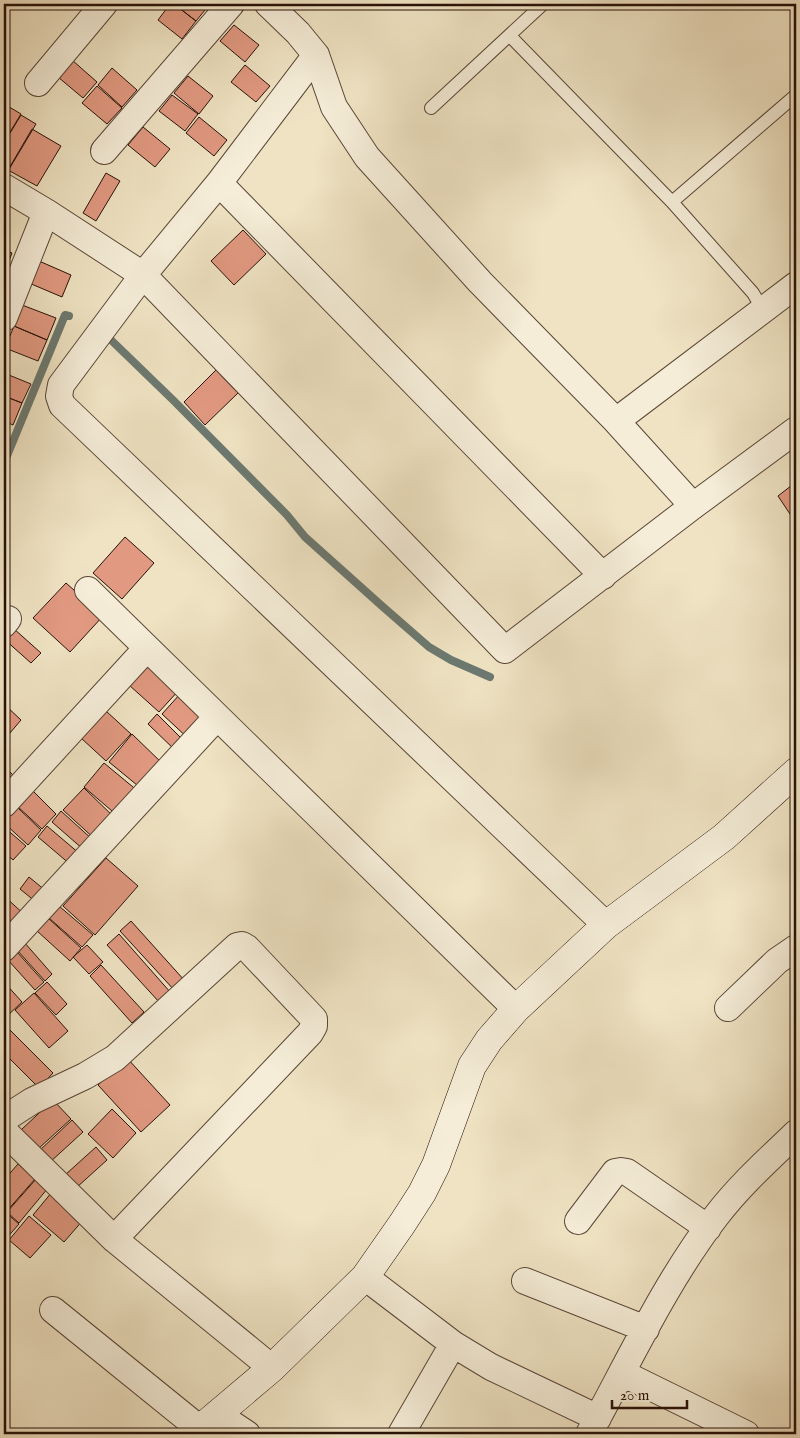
<svg xmlns="http://www.w3.org/2000/svg" width="800" height="1438" viewBox="0 0 800 1438" font-family="'IM FELL English',serif">
<style>
.lines{fill:none;stroke-linecap:round;stroke-linejoin:round}
.stream{stroke:#6c7970;stroke-width:8}
.building{fill:#e19981;stroke:#281108}
.lane-casing{stroke:#5a4637;stroke-width:14}
.street-casing{stroke:#5a4637;stroke-width:28}
.secondary-casing{stroke:#281108;stroke-width:29}
.lane{stroke:#f5edd8;stroke-width:12}
.street{stroke:#f5edd8;stroke-width:26}
.secondary{stroke:#f5edd8;stroke-width:28}
</style>
<rect width="100%" height="100%" fill="#efe3c3"/>
<filter id="stains"><feTurbulence type="fractalNoise" baseFrequency=".004" numOctaves="4"/><feColorMatrix values="0 0 0 0 .2 0 0 0 0 .09 0 0 0 0 .02 0 0 0 .5 -.17"/></filter>
<radialGradient id="worn" r=".72"><stop offset=".6" stop-color="#630" stop-opacity="0"/><stop offset="1" stop-color="#630" stop-opacity=".3"/></radialGradient>
<g class="lines">
<path class="stream" d="M110,339L173,400L287,515L305,537L382,606L429,647L451,660L490,677
M4,463L65,315L69,316"/>
</g>
<path class="building" d="M170,4H174L196,21L182,39L158,20Z
M174,4H210L196,21Z
M234,25L259,45L245,62L220,41Z
M72,60L97,82L83,98L58,77Z
M245,65L270,86L256,102L231,82Z
M112,68L137,90L122,107L98,85Z
M188,76L213,96L199,114L174,93Z
M97,86L122,108L107,124L82,103Z
M172,95L198,114L185,131L159,111Z
M6,105L21,114L4,142V108Z
M21,115L36,124L8,171L4,168V143Z
M199,117L227,140L214,156L186,133Z
M143,127L170,149L155,167L128,145Z
M32,129L61,146L37,186L8,170Z
M106,173L120,181L96,221L83,213Z
M243,230L266,254L234,285L211,261Z
M4,250L12,253L4,274Z
M39,261L71,275L62,297L29,283Z
M22,305L56,318L47,340L14,326Z
M14,326L47,340L38,361L5,348Z
M216,370L238,393L205,425L184,402Z
M4,373L31,384L22,403L4,396Z
M4,396L22,403L13,425L4,421Z
M796,482V523L778,496Z
M125,537L154,563L122,599L93,573Z
M66,583L103,616L70,652L33,618Z
M13,628L41,653L31,663L4,639Z
M149,663L179,690L159,712L129,685Z
M181,693L210,719L190,740L162,714Z
M4,704L21,720L4,740Z
M106,711L131,734L106,761L81,738Z
M157,714L186,743L177,752L148,724Z
M132,734L165,766L143,790L109,762Z
M104,763L139,792L119,817L84,787Z
M4,766L16,778L4,791Z
M84,788L116,819L96,840L63,810Z
M32,790L56,814L42,829L17,806Z
M17,807L41,830L28,845L4,823Z
M61,811L93,840L84,850L52,822Z
M47,826L80,854L71,865L38,837Z
M4,827L26,846L13,860L4,852Z
M106,858L138,886L95,935L63,906Z
M29,877L46,891L36,902L20,889Z
M4,896L25,915L13,930L4,922Z
M59,906L93,935L82,947L49,918Z
M48,918L81,948L70,961L36,930Z
M131,921L185,981L175,991L120,931Z
M119,934L171,993L160,1003L107,945Z
M24,942L52,974L45,981L17,950Z
M87,945L103,962L89,974L73,957Z
M17,952L44,982L35,990L8,960Z
M101,965L144,1012L132,1023L90,976Z
M4,982L22,1002L4,1019Z
M47,982L67,1004L56,1015L35,993Z
M34,993L68,1031L49,1048L15,1010Z
M4,1024L53,1073L39,1088L4,1053Z
M127,1058L170,1105L141,1132L98,1085Z
M53,1100L71,1119L38,1149L21,1130Z
M112,1109L136,1133L113,1158L88,1134Z
M72,1120L83,1132L49,1163L39,1151Z
M96,1147L107,1160L76,1188L65,1175Z
M18,1164L35,1179L6,1212L4,1210V1180Z
M37,1178L48,1188L19,1223L7,1212Z
M52,1192L84,1219L64,1242L33,1215Z
M5,1212L19,1224L4,1241V1213Z
M29,1216L51,1235L30,1258L9,1240Z"/>
<g class="lines">
<defs>
<path id="lane" d="M510,36L672,202L753,293L763,310
M431,108L543,4
M672,202L796,95"/>
<path id="street" d="M268,4L298,33L316,55L334,107L367,157L480,282L616,421L693,506
M316,55L219,183L143,275L61,385L59,396L62,405L606,925
M38,83L104,4
M104,151L231,4
M219,183L603,576
M4,187L46,212L143,275L505,650L693,506L796,430
M4,318L46,212
M616,421L796,285
M88,590L516,1009
M4,624L8,619
M4,804L147,648
M4,948L217,717
M728,1008L777,961L796,948
M4,1119L32,1101L85,1076L115,1058L237,946L242,945L247,948L314,1019V1026L310,1033L114,1239
M4,1131L114,1239L272,1368
M578,1221L615,1172L621,1171L627,1172L708,1228
M365,1277L453,1344L491,1367L598,1418
M525,1281L646,1329
M53,1310L200,1429
M622,1373L746,1434
M217,1414L247,1434
M401,1434L453,1344
M589,1434C629,1361 666,1281 717,1215C740,1185 769,1159 796,1133"/>
<path id="secondary" d="M194,1434L272,1368L365,1277L402,1224L422,1193L436,1165L472,1066L489,1040L516,1009L606,925L724,837L796,772"/>
</defs>
<use href="#lane" class="lane-casing"/>
<use href="#street" class="street-casing"/>
<use href="#secondary" class="secondary-casing"/>
<use href="#lane" class="lane"/>
<use href="#street" class="street"/>
<use href="#secondary" class="secondary"/>
</g>
<rect width="800" height="1438" fill="none" stroke="#efe3c3" stroke-width="20"/>
<rect x="5" y="5" width="790" height="1428" fill="none" stroke="#281108" stroke-width="2.5"/>
<rect x="10" y="10" width="780" height="1418" fill="none" stroke="#281108"/>
<path d="M612 1400v8h75v-8" fill="none" stroke="#281108" stroke-width="2.5"/>
<text x="620" y="1400" font-size="15" fill="#281108" stroke="#f5edd8" stroke-width="4" paint-order="stroke">20 m</text>
<rect width="100%" height="100%" filter="url(#stains)"/>
<rect width="100%" height="100%" fill="url(#worn)"/>
</svg>
